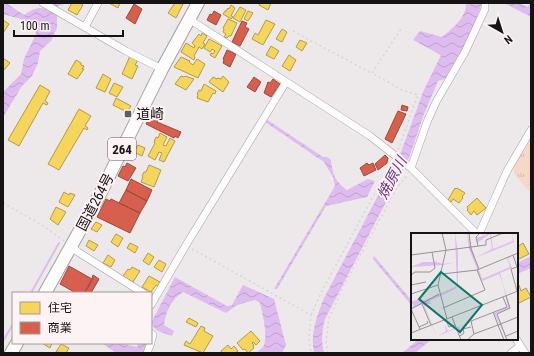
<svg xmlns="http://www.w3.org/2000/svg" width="534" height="356" viewBox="0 0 534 356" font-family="'Roboto Condensed','Noto Sans JP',sans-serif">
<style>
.park{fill:url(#park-tufts)}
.water{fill:url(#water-waves)}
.homes{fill:#f6d55c;stroke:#b39b46}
.shops{fill:#d6604d;stroke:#9c493c}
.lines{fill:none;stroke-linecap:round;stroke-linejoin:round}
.stream{stroke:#dfbcf0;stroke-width:2}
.minor-casing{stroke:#a4a0a1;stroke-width:8}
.trunk-casing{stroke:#a4a0a1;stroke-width:14}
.path{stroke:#d7d5d5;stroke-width:1.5;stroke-dasharray:2 3;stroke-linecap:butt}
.minor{stroke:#fcfcfc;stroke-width:7}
.trunk{stroke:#fcfcfc;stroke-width:12}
.poi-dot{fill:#615e5f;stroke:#fdf3f5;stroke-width:1.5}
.labels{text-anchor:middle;stroke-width:4;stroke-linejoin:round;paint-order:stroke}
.shield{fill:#fdf3f5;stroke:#5b5658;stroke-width:1}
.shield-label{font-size:13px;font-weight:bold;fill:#161314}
.poi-label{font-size:14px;fill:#161314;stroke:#fdf3f5;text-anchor:start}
.street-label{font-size:14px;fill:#161314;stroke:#fdf3f5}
.water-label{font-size:15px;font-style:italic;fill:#6d3287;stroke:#fdf3f5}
.inset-road{fill:none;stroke:#979394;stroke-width:1}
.view{fill:#0f766e;fill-opacity:0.15;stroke:#0f766e;stroke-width:2}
.inset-edge{fill:none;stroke:#161314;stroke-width:2}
</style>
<defs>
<pattern id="park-tufts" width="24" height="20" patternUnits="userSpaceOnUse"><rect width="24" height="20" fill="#f6d8c9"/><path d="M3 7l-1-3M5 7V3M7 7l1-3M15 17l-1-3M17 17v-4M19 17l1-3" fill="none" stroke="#d2b8ac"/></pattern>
<pattern id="water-waves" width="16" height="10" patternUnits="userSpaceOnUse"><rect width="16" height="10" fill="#dfbcf0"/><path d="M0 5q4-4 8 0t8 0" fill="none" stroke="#bfa1cd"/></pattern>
</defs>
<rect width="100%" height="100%" fill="#ede8e9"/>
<path class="park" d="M531,134V190L529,191L514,174L513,165Z"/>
<path class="water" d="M3,3H6L24,15C35,8 38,6 51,10L55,3H67L58,6L55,13L57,16V28L51,41L40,51L38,63L32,76L22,86L5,114L3,118V92L21,74L24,59L36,34L35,28L24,20L3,14Z
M466,3H481L482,4L466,44L455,61L450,73L447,78L438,81L424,114L409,158L325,319C322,330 321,341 324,353H314C310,334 317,315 324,298L401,152L423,92L441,55L413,40L420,31L442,37C452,29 467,17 466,3Z
M504,3H520L527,7L531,3V17Z
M266,119L323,157H327L331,160C332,173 335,182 347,190L368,179L375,181L367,197L326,206L277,289H274L335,186L333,177L324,162L265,122Z
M374,256L412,301V306L373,259Z
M531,256V268L517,274V263Z
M175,277L227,306L232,305L243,285L274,299L286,345L282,353H256C258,351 261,349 263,347C269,338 262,312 260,303L255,300L237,305L226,313L183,292C171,300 166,311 164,325L174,331L172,336C162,332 153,332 152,321Z
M419,339H432L415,353H402Z
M102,343H119L137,347L139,343H148L144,353H116Z"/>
<path class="homes" d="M72,3H80L83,5L77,15L68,10Z
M109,3H120L118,8Z
M175,3L183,4L176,18L168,13Z
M260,3H271L268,10L259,5Z
M231,5L235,8L231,16L233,17L231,19L223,14L225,11H226L228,8L229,9Z
M240,7L246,10L240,22L233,18Z
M248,11L253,13L248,21L244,19Z
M228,19L237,23L231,36H229L227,38L224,37L226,34L223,32L224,29L223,28Z
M3,20L9,24L3,33Z
M266,20L275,24L263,45L252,39L255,33L258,35Z
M282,29L287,32L282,42L276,39Z
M202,33L207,36L203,43L205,44L202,49L199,47L194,56L195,57L194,60L181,52L186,43L194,48L195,46L192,43L199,34L201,36Z
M209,39L222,46L215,58L210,55L211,53L213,54L215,51L212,49L210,52L204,48Z
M300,40L307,43L302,51L296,47Z
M271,46L279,51L274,59L266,55Z
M289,55L296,60L290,71L282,66Z
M130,56L138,60L135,65L138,66L132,79L122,74Z
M181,57L190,61L189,62L193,65L197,59L205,64L198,78L174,67Z
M3,58L10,63L3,71Z
M76,60L81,63V65L84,66L82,69H84L77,79L68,74Z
M103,74L111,79L105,92L96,88Z
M181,76L184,77L185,76L194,79L186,90L175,84Z
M223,76L229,82L223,92L209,82L213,77L217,79L218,78L221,79Z
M114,83L123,87L117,97L109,93Z
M204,84L216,91L215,94L213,93L208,102L197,98L198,95L197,94L199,90L201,91Z
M40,85L50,91L45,101L48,103L47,105L43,103L19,146L8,140Z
M116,98L131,106L127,112L113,105Z
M79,109L91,116L85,126L88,128L87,130L84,128L59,170L48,164Z
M160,133L167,137L163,145L166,146L170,138L175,141L164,162L159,160L162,153L159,152L155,160L148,156L155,143L154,142L156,137L158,138Z
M138,145L145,148L142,156L134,152Z
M149,165L161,170L154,187L141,182L143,177L142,176L144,172H146Z
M455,188L456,189L457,188L465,193L462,197L463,198L459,203L453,199L451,202L448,200Z
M64,192L69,195L70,193L75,195L68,207L59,202Z
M477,198L486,208L477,215L474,211L471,215L467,210L468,209L467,207Z
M56,207L66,212L58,225L50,219Z
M96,222L102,225L97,232L91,229Z
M116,234L123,238L118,247L111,242Z
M89,240L98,245L94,251L86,246Z
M130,243L138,247L135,253L127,248Z
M523,243L529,254L517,260V247Z
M148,253L154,257L149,265L143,261Z
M108,255L115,260L111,267L103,263Z
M159,260L166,264L162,272L154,267Z
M132,267L140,271L133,282L123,276L128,269L130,270Z
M149,276L160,282L158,286L156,285L151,292L142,287Z
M519,285L521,291L526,288L531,297L517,304V286Z
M189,318L198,323L196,327L186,322Z
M201,326L205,328L204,331L213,336L203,353L184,345L186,341L190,344Z
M251,331L260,341L256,345L253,342L252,343L254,345L253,347L254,348L248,353L245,349L243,350L237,343Z
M42,343H52L50,348Z
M61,344L69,348L66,353L56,352Z
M228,345L231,349L234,346L238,351L235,353H222L221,351Z"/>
<path class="shops" d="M134,4L142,9L135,24L126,18Z
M214,11L221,15L216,25L207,20L210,14L212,15Z
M242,21L247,23L245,27L249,29L240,46L232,42Z
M227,50L236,54L230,67L223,63L224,60L223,59Z
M254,77L261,82L255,92L247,87Z
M273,79L280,84L271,97L264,93L268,82L270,83Z
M402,105L408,107L407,111L401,110Z
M398,111L406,114L392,143L385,139Z
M157,114L158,115L156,120H158L157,122L181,132L178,138L175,136L174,138L146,124L149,118L151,119L152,117L155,119Z
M385,155L388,158L387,163L378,170L375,164Z
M127,163L136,168L128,181L118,176L123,166L125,167Z
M367,163L369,165L373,163L376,170L364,176L360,168Z
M131,179L152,190L147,201L126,190Z
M126,190L147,201L140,213L119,203Z
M106,199L110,201L111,199L140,213L130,233L97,217Z
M69,266L92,279L84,293H76L60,284Z
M93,275L99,279L91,293H85L93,278H92Z"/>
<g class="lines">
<path class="stream" d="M31,293L59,243
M3,341L13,324"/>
<defs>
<path id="minor" d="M43,3L126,51L162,69
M189,19L370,136L411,168L477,234
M85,27L98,3
M411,168L427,122L436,102L465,52L485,9V3
M479,234L507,171L531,130
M71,246L78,252L143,293
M151,305L186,245L286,82
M151,333L153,335L151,342
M516,339L525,353
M147,353L151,343
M511,353L520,346"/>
<path id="trunk" d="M45,293L99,196L162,69L198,3
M11,353L17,343"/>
</defs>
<use href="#minor" class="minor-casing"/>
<use href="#trunk" class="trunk-casing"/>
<path class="path" d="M293,31L371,73
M398,150L418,95L402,90L372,73L401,29
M3,203L42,225L64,241
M192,249L311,315L309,338L311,353
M311,315L321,293L392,161
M328,353L326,341L329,318L343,287L395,191L407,175"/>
<use href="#minor" class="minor"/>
<use href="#trunk" class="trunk"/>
</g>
<rect class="poi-dot" x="124" y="110" width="8" height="8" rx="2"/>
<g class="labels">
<rect class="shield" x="108" y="138" width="28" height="22" rx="3"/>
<g class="shield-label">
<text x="122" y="154">264</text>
</g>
<g class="poi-label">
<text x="136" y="119">道崎</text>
</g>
<g class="street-label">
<text transform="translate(95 202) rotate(-62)" y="5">国道264号</text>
</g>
<g class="water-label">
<text transform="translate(392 178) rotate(-62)" y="5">焼原川</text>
</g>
</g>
<g transform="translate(411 233)">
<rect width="107" height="107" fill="#ede8e9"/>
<path d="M44,0L47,20V52L44,56L19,68L20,71H13L27,107L12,71L0,75L3,73L0,69L10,65L11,69L46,53ZM56,0L71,46L99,34L96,25L101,23L97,26L101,35L89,40L99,75L85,81L96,107L83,80L97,74L92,51L88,41L71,48L58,16ZM71,0L73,3L77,0H84L80,1L82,16L102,8L101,0L103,9L64,25L81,16L79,1L66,10L65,5L72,3ZM26,26V29L32,31L46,29L32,32L0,34L12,29H25ZM82,80L48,94L51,102L46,95L27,103L35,98L34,93V92L37,98Z" fill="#dfbcf0"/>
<path class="inset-road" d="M58,0L60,16L68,36M67,13L65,4L69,0M0,22L75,12V7L92,0M102,22L106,34L100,36L106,58M31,41L66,37L107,20M0,42L4,39H19L24,35L21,19M0,52L15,49M27,52L36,86M0,61L27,52L35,17L31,0M95,63L99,75L86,81L96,107M11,71L20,92M32,75L74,57L66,37M0,76L28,61M0,76L9,96M82,79L87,92L107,84M41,84L50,107M35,87L38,94L44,92M8,94L17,90L16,88M0,100L107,58M63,101L60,88L96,74L92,64M49,103L53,100L52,96L60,94M95,103L107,98M56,107L63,101L87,92L93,107"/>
<path class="view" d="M30,39L71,72L49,99L8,66Z"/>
<rect width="107" height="107" class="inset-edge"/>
</g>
<rect width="534" height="356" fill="none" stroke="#161314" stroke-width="8"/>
<rect x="12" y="292" width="140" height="52" fill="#fdf3f5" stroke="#a1999b"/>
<rect x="20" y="302" width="20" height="12" fill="#f6d55c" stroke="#a1999b"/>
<text x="48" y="312" font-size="12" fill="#161314">住宅</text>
<rect x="20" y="322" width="20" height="12" fill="#d6604d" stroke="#a1999b"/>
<text x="48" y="332" font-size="12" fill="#161314">商業</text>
<g transform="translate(502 32) rotate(141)" stroke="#fdf3f5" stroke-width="3" paint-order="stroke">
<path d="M0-3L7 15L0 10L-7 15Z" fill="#161314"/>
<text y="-6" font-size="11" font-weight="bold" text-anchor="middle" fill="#161314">N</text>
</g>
<path d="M14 30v6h109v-6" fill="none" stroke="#161314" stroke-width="2"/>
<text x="20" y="30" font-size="12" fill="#161314" stroke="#fdf3f5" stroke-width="3" paint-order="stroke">100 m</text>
</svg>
